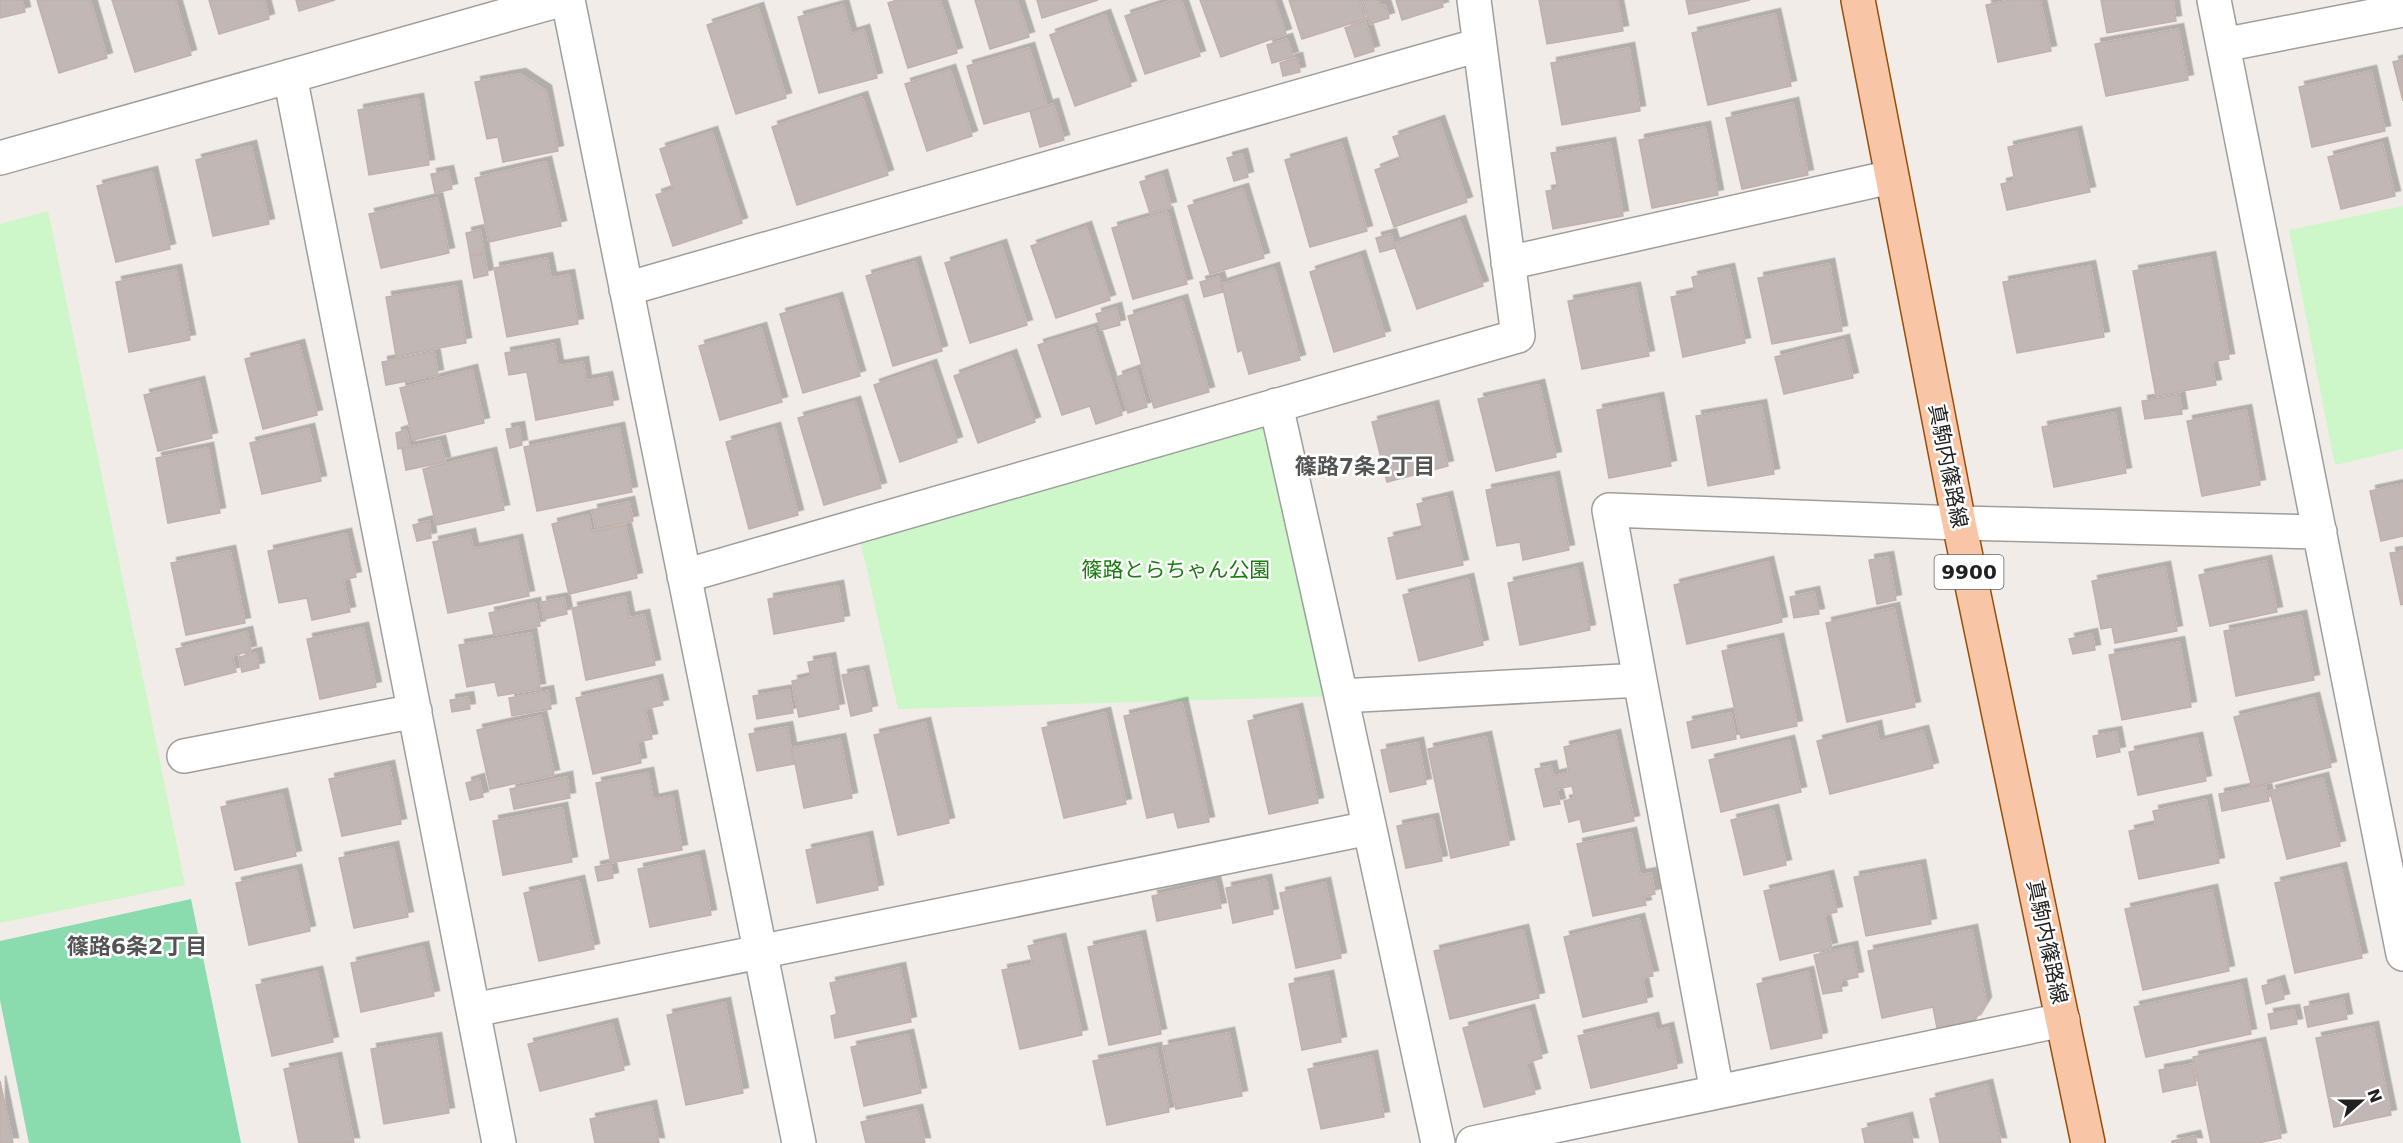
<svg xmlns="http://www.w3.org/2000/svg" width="2403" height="1143" viewBox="0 0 2403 1143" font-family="'DejaVu Sans','Noto Sans JP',sans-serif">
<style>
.park{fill:#cdf7c8}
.pitch{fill:#8adbae}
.building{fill:#c1b7b4;stroke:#c2b1ab;stroke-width:1.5;filter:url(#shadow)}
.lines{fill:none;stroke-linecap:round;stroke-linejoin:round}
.minor-casing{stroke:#9e9e9e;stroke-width:36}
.major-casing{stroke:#974e07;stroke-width:36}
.minor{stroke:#fff;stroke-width:33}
.major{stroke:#f8c6a6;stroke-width:33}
.labels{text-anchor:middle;stroke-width:5;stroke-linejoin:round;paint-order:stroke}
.shield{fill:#fff;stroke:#646464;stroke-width:1.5}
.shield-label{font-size:20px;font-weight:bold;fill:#212121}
.street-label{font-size:21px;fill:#212121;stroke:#fff}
.park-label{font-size:21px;fill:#1b7d11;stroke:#fff}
.neighbourhood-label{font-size:22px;font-weight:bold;fill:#545454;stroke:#fff}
</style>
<defs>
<filter id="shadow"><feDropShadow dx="5.5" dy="-5.5" stdDeviation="0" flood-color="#0004"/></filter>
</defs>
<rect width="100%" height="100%" fill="#f1ece8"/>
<path class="park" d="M2403,206V449L2335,465L2289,230Z
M48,211L185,885L0,923V224Z
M1276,405L1341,696L898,709L857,526Z"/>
<path class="pitch" d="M191,899L241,1143H29L0,1000V941Z"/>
<path class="building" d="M0,0H22L25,12L0,18Z
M37,0H90L107,58L59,73Z
M112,0H175L191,55L135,72Z
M209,0H264L269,19L219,34Z
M296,0H335L299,11Z
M897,0H940L957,53L908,68L888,3Z
M975,0H1017L1029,37L990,49Z
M1037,0H1098L1042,18Z
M1174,0H1181L1200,56L1145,74L1125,16Z
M1200,0H1274L1286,34L1221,57Z
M1289,0H1359L1365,19L1302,39Z
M1367,0H1378L1380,6L1385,5L1389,18L1370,24L1363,1Z
M1396,0H1441L1443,7L1402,20Z
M1539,0H1617L1623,31L1547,44Z
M1686,0H1750L1689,14Z
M2011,0H2040L2051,51L1998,62L1986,5Z
M2101,0H2173L2176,21L2107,33Z
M843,5L851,34L864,30L877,78L819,93L798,17Z
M758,8L786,98L736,114L707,25Z
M1775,14L1791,86L1708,105L1692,33Z
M1105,15L1131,86L1075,106L1050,35Z
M1365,21L1374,51L1355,57L1345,28Z
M2178,29L2188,80L2106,96L2095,44Z
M1287,39L1293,57L1272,63L1267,45Z
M1029,48L1047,106L984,124L967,66Z
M1629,48L1640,111L1562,125L1551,63Z
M1297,58L1300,72L1283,76L1280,63Z
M2403,59V101L2393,62Z
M950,70L972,136L927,151L905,84Z
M2371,71L2385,131L2312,147L2299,87Z
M520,74L546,91L558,151L503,162L498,137L487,139L475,82Z
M862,97L888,175L797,205L772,127Z
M418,99L429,165L369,175L358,110Z
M1793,103L1808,175L1742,189L1726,118Z
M1053,104L1064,140L1040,147L1030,111Z
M1439,121L1467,202L1394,227L1375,170L1401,160L1393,137Z
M1705,127L1718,195L1652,208L1639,140Z
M712,132L742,223L673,246L656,195L673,189L660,149Z
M2076,132L2090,192L2007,210L2001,184L2015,181L2008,147Z
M1341,143L1367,231L1310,247L1285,160Z
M1610,143L1623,216L1553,229L1546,191L1558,189L1551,153Z
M2382,143L2395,196L2341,209L2328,157Z
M251,146L269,224L213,236L196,160Z
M1242,154L1248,177L1234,181L1227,158Z
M546,162L561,226L489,242L475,178Z
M448,171L452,189L435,193L431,174Z
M152,172L170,249L116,262L97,186Z
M1162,175L1171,207L1150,213L1140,182Z
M1243,189L1264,258L1210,274L1188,206Z
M437,198L449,253L381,268L369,214Z
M1167,212L1187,284L1133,299L1112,228Z
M1460,221L1483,286L1417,309L1394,244Z
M1086,227L1110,300L1056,318L1031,246Z
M480,230L484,253L470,255L466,233Z
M1391,234L1395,248L1380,252L1376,238Z
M1001,245L1027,325L970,343L945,263Z
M484,254L488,275L474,278L470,256Z
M1360,256L1385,336L1334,352L1310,272Z
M2210,257L2229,359L2211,362L2216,385L2156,396L2133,271Z
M547,258L551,278L569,275L578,324L507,337L494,268Z
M915,262L942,351L893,366L866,276Z
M1829,264L1842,331L1772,344L1758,278Z
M2090,266L2104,337L2017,353L2003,282Z
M1274,268L1300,360L1249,374L1242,350L1238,352L1222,284Z
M1729,269L1745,343L1683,357L1671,297L1695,292L1692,277Z
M176,270L190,340L129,352L116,282Z
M1219,277L1223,292L1204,297L1200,282Z
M456,286L466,343L396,356L386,297Z
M1635,288L1649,356L1582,369L1568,301Z
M837,298L860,376L803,393L780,314Z
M1182,300L1209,392L1154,408L1128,316Z
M1116,308L1120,325L1101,330L1096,314Z
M761,328L782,402L720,420L699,346Z
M1094,328L1122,415L1096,424L1090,406L1062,415L1038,345Z
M1844,340L1853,378L1784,394L1775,357Z
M554,344L558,366L583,362L586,381L607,377L613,405L536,420L527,372L509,375L505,353Z
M299,345L317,415L263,429L245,359Z
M434,352L438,375L386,385L382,362Z
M1011,355L1035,422L978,443L954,376Z
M931,365L957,442L900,462L874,385Z
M472,370L484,423L413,440L400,388Z
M1136,370L1147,407L1128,413L1117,377Z
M199,382L212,438L158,451L144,395Z
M1539,385L1556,457L1496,471L1478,399Z
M2179,395L2182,414L2145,419L2142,401Z
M1658,398L1671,466L1609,478L1597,410Z
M855,402L881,488L824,505L798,418Z
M1761,405L1774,474L1708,486L1696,416Z
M1433,406L1448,466L1387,482L1372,422Z
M2246,410L2260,485L2202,496L2187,421Z
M2115,413L2126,473L2054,487L2042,427Z
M519,427L522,445L510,448L506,429Z
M619,428L632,492L537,511L524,447Z
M775,428L798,515L749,529L726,442Z
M309,429L321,481L262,494L250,443Z
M406,430L410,447L398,449L396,433Z
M440,441L445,462L406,470L402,449Z
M208,448L220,513L168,523L156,458Z
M491,453L504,510L436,525L423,469Z
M1554,477L1569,550L1523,560L1520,542L1497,546L1486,490Z
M2403,484V536L2381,541L2370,491Z
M1447,497L1463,565L1397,579L1388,538L1423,530L1417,504Z
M629,502L633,521L596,529L592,510Z
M588,515L592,532L625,525L637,578L569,594L552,524Z
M429,521L431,538L417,541L413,525Z
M346,534L356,577L343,580L350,612L312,620L307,598L279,603L268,551Z
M470,534L473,549L517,540L529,596L448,613L433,542Z
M230,551L245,623L186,635L171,563Z
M2403,551V604L2401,605L2390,553Z
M1888,557L1896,600L1877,604L1869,560Z
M2266,561L2277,612L2210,626L2199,575Z
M1768,562L1782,622L1687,644L1674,585Z
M2165,567L2177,631L2115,643L2112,627L2101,629L2092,581Z
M1577,568L1590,630L1520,645L1508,583Z
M1468,579L1483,645L1419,661L1403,595Z
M838,586L844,621L774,634L768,599Z
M1814,592L1819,614L1794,618L1790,597Z
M625,597L629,618L644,615L655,665L586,680L572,608Z
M564,598L567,614L544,619L541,602Z
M535,603L540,626L494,635L489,613Z
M1894,608L1915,707L1847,722L1826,623Z
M2301,616L2314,680L2236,696L2224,631Z
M363,628L376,687L320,699L307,639Z
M247,632L251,651L232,656L236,672L185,685L176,649Z
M531,633L540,689L498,696L495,682L467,687L459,645Z
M2092,634L2095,650L2073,654L2069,639Z
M1778,639L1797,726L1741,738L1722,651Z
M2179,642L2191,707L2122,720L2109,655Z
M256,653L259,668L242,672L239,657Z
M830,658L839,709L799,717L792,681L811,677L808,662Z
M863,671L872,711L851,716L842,675Z
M657,680L663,705L645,709L652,739L637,742L641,763L593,774L576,698Z
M789,690L793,713L757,719L753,696Z
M548,691L551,709L512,716L509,698Z
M468,697L470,709L452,712L450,700Z
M2314,698L2331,767L2252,787L2234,717Z
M1182,703L1209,822L1178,828L1174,812L1147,818L1124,716Z
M1297,709L1318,803L1269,814L1248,721Z
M1105,713L1126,804L1064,818L1042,728Z
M1731,713L1736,739L1692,748L1687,722Z
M541,716L554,775L490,789L477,730Z
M925,723L949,823L898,835L874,735Z
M1876,726L1879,742L1923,731L1933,768L1830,794L1817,741Z
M787,727L794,764L757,771L749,734Z
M2116,732L2120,752L2097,757L2093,736Z
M1615,735L1634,821L1583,832L1580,819L1569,822L1564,801L1575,798L1572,786L1556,789L1560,804L1544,807L1535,769L1551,766L1553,776L1569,772L1564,747Z
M1486,737L1509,845L1451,858L1428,749Z
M2197,738L2206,781L2138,795L2129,752Z
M840,739L852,798L804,808L792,748Z
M1789,741L1801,792L1721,812L1709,760Z
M1418,743L1426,784L1390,792L1381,750Z
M389,766L401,824L342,836L329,779Z
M648,773L653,800L672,796L682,850L611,863L596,783Z
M567,777L570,798L514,809L510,789Z
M2323,778L2340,846L2287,859L2270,791Z
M479,779L483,797L470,800L466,783Z
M2265,785L2269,801L2222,811L2219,794Z
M282,794L296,856L235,870L221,807Z
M2206,800L2219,863L2139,879L2129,831L2156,825L2153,811Z
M562,808L572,862L503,875L493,821Z
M1773,810L1786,865L1744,875L1731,820Z
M1433,819L1442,861L1406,868L1397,826Z
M1631,833L1640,875L1651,873L1655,894L1643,897L1646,905L1593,916L1577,844Z
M867,837L878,890L817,903L806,850Z
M393,847L408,917L354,928L339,858Z
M699,856L711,915L650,927L638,869Z
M610,864L613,878L598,881L595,867Z
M1920,865L1931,924L1866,936L1854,877Z
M2341,868L2362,958L2295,973L2275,883Z
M296,870L310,931L249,945L236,883Z
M1828,876L1837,912L1824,915L1832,948L1780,960L1764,891Z
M1266,880L1273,914L1233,923L1226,888Z
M579,881L594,949L539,961L524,893Z
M1215,882L1221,908L1157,921L1152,896Z
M1325,883L1341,958L1296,968L1280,893Z
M2212,890L2229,971L2143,990L2125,909Z
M1639,919L1653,976L1642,978L1647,1002L1583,1017L1564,937Z
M1523,930L1539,998L1450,1019L1434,951Z
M1972,930L1986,1002L1975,1020L1937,1028L1933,1007L1882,1018L1868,951Z
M1140,936L1161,1034L1109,1045L1088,947Z
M1060,939L1082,1035L1020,1049L1002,970L1033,964L1028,946Z
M423,947L434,996L361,1012L351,963Z
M1852,947L1858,977L1840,981L1842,991L1823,994L1814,955Z
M900,968L911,1022L835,1038L831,1016L837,1014L830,983Z
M317,972L333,1042L272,1056L256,985Z
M1808,972L1822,1038L1771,1049L1757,984Z
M1328,976L1341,1042L1302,1050L1289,984Z
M2279,981L2284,999L2266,1004L2262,986Z
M2241,984L2251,1034L2146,1057L2134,1007Z
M2343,999L2347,1019L2308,1027L2304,1007Z
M725,1003L743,1093L686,1105L667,1015Z
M1529,1010L1542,1058L1526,1063L1535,1094L1484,1107L1463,1028Z
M2294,1010L2297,1024L2271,1029L2268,1014Z
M1653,1018L1656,1031L1668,1028L1677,1068L1591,1088L1578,1036Z
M612,1024L624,1070L540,1091L528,1044Z
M2373,1027L2391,1115L2334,1127L2316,1038Z
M1229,1033L1242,1096L1176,1109L1163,1046Z
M908,1035L921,1093L864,1106L851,1047Z
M436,1038L449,1113L384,1124L371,1049Z
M2260,1043L2281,1138L2258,1143H2211L2193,1057Z
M1156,1048L1169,1112L1107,1125L1093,1061Z
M1372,1056L1384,1117L1321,1129L1308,1069Z
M336,1058L354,1143H299L284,1069Z
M2192,1064L2196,1085L2163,1092L2159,1070Z
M0,1081L13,1143H0Z
M1987,1085L2001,1143H1940L1930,1099Z
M651,1106L659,1143H595L590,1119Z
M917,1110L925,1143H866L861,1122Z
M1907,1118L1913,1143H1865L1862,1129Z
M2195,1136L2197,1143H2172V1141Z"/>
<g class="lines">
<defs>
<path id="minor" d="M568,0L799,1143
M2214,0L2403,954
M2223,45L2403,10
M290,76L499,1143
M0,158L560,0
M1508,263L1891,177
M626,289L1479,45
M1276,405L1341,696L1640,680L1609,510L1959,523L2320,532
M684,576L1518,336L1474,0
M1640,680L1717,1092
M1341,696L1438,1143
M184,756L415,711
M474,1010L1369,828
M1473,1143L2063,1020"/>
<path id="major" d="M1858,0L1959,523L2088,1143"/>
</defs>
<use href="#minor" class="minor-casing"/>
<use href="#major" class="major-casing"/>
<use href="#minor" class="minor"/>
<use href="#major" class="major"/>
</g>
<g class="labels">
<rect class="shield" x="1934.5" y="555" width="69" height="34" rx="4.5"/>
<g class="shield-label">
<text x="1969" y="579">9900</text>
</g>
<g class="street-label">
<text transform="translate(1948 466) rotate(79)" y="7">真駒内篠路線</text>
<text transform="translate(2047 942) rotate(78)" y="7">真駒内篠路線</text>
</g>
<g class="park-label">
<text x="1176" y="577">篠路とらちゃん公園</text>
</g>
<g class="neighbourhood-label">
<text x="1365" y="474">篠路7条2丁目</text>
<text x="137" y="954">篠路6条2丁目</text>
</g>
</g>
<g transform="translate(2361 1101) rotate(69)" stroke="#ffffff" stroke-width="4.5" paint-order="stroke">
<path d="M0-4.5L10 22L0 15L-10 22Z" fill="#212121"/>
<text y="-9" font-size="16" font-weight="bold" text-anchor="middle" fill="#212121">N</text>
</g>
</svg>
